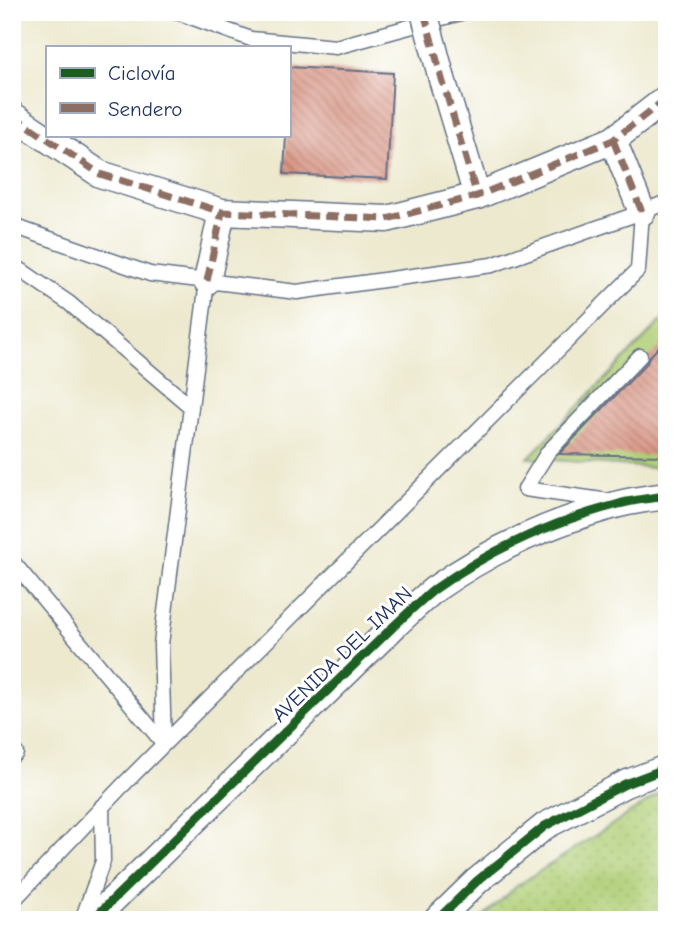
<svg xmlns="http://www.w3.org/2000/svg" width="679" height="932" viewBox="0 0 679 932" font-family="'Comic Neue',sans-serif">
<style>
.park{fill:url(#park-dots);stroke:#667f6a;stroke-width:2}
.pitch{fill:#b0cf77;stroke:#667f6a;stroke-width:2}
.building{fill:url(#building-back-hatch)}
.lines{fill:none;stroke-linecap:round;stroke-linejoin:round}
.lane-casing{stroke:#647086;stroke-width:17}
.street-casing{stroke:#647086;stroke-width:29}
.lane{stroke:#fff;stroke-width:14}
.street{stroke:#fff;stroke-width:26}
.street-bridge-casing{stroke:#647086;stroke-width:29;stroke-linecap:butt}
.street-bridge{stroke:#fff;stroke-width:26}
.quiet{stroke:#8d6e63;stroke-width:7;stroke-dasharray:14 7;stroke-linecap:butt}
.cycleway-casing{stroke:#fff;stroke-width:13}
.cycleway{stroke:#1b5e20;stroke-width:9}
.labels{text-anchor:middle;stroke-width:6;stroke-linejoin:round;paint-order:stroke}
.street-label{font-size:21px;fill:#1b2f5e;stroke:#fff}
</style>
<defs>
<pattern id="park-dots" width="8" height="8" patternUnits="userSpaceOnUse" patternTransform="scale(1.75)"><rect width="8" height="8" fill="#b0cf77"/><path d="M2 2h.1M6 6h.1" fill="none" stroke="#97b269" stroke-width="1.8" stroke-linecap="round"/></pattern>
<pattern id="building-back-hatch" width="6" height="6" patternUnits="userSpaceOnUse" patternTransform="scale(1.75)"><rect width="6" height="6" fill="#d99584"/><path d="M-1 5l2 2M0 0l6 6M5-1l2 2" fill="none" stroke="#af7a6f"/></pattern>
</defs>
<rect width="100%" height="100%" fill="#fff"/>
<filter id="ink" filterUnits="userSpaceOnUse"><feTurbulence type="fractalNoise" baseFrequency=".0143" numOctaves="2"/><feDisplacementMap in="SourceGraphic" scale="14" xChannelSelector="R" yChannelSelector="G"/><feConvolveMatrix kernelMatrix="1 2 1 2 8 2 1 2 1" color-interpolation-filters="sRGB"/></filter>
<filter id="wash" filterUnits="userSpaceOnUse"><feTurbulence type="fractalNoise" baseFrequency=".00686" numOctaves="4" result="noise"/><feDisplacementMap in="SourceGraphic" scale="28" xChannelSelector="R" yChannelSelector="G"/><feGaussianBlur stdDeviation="1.57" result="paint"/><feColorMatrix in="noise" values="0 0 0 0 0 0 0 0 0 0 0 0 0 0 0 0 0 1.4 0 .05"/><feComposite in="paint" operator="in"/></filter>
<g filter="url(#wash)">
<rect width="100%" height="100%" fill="#ede9cf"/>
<path class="park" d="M667,789V920H479L517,886Z"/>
<path class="pitch" d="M667,315V469L528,458Z"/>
<g id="blocks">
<path class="building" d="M289,67L393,73L387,179L284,174L286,135H289Z
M667,339V456L559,454L647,363L649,357Z"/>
</g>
</g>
<g filter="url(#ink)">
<use href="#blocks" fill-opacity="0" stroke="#647086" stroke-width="2"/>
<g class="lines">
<defs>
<path id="lane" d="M177,12L251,39L336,47L464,12
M12,222L22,229L150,274L297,292L492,265L642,212L667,202
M12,264L69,303L191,407
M609,501L525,489L548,452L640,356
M12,561L164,744
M164,744L161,644L207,281
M12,749L16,753L12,756
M12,902L121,787L638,270L642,212
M82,920L103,861L102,806"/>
<path id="street" d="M442,79L477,196
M12,115L100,174L222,212L387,219L477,196L613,140L667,98
M613,140L642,212
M207,281L222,212
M92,920L395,625C408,613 421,600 435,589C490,550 554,521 619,504C634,500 651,498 667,496
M437,920L477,881L545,826L625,784L667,768"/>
</defs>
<use href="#lane" class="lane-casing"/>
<use href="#street" class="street-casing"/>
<use href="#lane" class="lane"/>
<use href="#street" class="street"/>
<defs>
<path id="street-bridge" d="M424,12L442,79"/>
</defs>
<use href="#street-bridge" class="street-bridge-casing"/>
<use href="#street-bridge" class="street-bridge"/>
<path class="quiet" d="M424,12L442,79L477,196
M12,115L100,174L222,212L387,219L477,196L613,140L667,98
M613,140L642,212
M207,281L222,212"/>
<defs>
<path id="cycleway" d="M92,920L395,625C408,613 421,600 435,589C490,550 554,521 619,504C634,500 651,498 667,496
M437,920L477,881L545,826L625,784L667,768"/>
</defs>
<use href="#cycleway" class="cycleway-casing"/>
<use href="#cycleway" class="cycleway"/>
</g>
</g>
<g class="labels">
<g class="street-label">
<text transform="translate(342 654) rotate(-44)" y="7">AVENIDA DEL IMAN</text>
</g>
</g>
<rect width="679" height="932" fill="none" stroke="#fff" stroke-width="42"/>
<rect x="46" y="46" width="245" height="91" fill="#ffffff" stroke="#a4acbf" stroke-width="2"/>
<rect x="60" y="68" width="35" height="10" fill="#1b5e20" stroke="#a4acbf" stroke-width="2"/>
<text x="108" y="80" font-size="21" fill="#1b2f5e">Ciclovía</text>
<rect x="60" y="103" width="35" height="10" fill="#8d6e63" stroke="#a4acbf" stroke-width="2"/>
<text x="108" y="116" font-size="21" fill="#1b2f5e">Sendero</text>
</svg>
